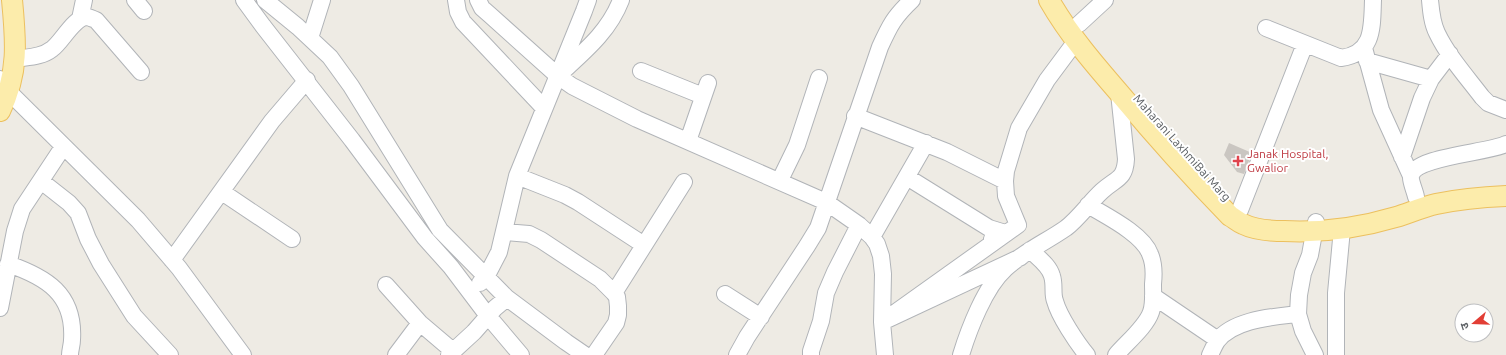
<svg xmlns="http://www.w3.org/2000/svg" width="1506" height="355" viewBox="0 0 1506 355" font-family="Ubuntu,'Noto Sans Devanagari',sans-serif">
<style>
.building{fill:#cac6c1}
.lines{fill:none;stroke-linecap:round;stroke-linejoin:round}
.minor-casing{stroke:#b1b4b8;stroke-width:18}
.major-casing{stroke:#ecc05f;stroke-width:22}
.minor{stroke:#fff;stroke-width:16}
.major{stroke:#fcecab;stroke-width:20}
.health-dot{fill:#e0444e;stroke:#fff;stroke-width:1.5}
.labels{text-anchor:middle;stroke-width:4;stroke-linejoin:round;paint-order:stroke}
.street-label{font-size:12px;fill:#5c6064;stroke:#fff}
.health-label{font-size:12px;fill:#be3a42;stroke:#fff;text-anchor:start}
</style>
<rect width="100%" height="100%" fill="#eeebe4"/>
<path class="building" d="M1229,143L1252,153L1244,174L1237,172L1224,155Z"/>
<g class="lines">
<defs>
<path id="minor" d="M135,0L144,11
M244,0L263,26L352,140L425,238L451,267L488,316L521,355
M265,0L298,27L330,57L351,86L440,230L507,298L566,342L585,355
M456,0L458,12L463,22L544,108
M478,0L482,8L490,15L558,76L572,86L637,119L826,202L859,225L872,237L877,244L881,256L883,274L882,322L885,355
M1430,0C1431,11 1432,23 1437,33C1448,56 1466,76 1482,97L1488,103L1506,110
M80,19L84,0
M1079,24L1105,0
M1266,28L1341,58C1374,54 1372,27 1373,0
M310,38L322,0
M1364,48L1381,110L1411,176
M16,59C28,57 42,57 52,49C62,42 74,17 87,17C89,17 93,19 96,20L141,72
M1367,61L1431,79
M641,71L703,96
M562,72C586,50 609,31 621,0
M0,79L9,92L138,220L179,268L243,355
M855,116L947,152L1005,181
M688,141L708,83
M1402,157L1422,98L1431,79L1450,54
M517,176L565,195L578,202L644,245
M907,177L989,228L1002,232L992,239
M780,180L797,145L819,78
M41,181L69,203L78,213L88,239L101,264L134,316L170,355
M222,192L292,239
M1416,197C1415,191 1410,181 1411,176C1415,156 1488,153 1506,144
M1088,205C1106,216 1143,234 1150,254C1154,263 1154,275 1153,284C1153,293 1154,304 1151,312C1146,327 1126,343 1116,355
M1240,210L1305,44
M505,232L529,234L541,240L600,279L614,293L617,297L618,306V315L616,323L594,355
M872,237L926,143
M1030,250C1038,258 1049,265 1052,276C1055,285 1052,293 1055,301C1059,316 1077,343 1087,355
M1021,257L882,322L1018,225L1006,196L1005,181L1006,171L1019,128L1047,80L1076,41
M172,260L272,121L307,80
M8,264C46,277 75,294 72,340C72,345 70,350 70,355
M480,283L486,277L499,252L517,176L584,11L588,0
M386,285L420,323L453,351
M614,293L684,182
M725,294L761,317
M1153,296L1218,340
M0,308L15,231L22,209L63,147
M396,355L420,323
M449,355L474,332L495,308L507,298
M737,355L747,337L807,246L818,228L880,47C890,25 894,17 912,0
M811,355V351L821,321L826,293L835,272L859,225
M961,355C969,329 985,287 1005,269C1023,252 1046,242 1066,228C1079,218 1090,202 1102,191C1116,178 1125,180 1126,159L1119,93
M1210,355C1212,351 1214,346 1217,341C1234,319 1273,317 1298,314
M1315,355L1303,331L1298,314L1299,295L1303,273L1310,255L1316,222
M1336,355V293L1342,229"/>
<path id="major" d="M1049,0C1069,35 1095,65 1121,95C1156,137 1192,177 1230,216C1234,218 1238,222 1243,224C1255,230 1271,231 1284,231C1323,233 1359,228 1396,217C1409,213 1423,207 1436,204C1460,199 1482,197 1506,196
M0,111C19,73 16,41 12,0"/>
</defs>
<use href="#minor" class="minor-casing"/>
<use href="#major" class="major-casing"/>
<use href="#minor" class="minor"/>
<use href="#major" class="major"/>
</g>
<path class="health-dot" d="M1236 155h4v4h4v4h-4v4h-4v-4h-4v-4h4z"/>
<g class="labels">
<g class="street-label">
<text transform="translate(1182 148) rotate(48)" y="4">Maharani LaxhmiBai Marg</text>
</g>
<g class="health-label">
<text x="1247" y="158">Janak Hospital,<tspan x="1247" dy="14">Gwalior</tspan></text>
</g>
</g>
<g transform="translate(1474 323) rotate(251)"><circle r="19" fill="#ffffff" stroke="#bebfc1"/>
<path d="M0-3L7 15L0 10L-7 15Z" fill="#e23e35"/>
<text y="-6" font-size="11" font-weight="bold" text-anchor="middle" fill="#5c6064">उ</text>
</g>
</svg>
